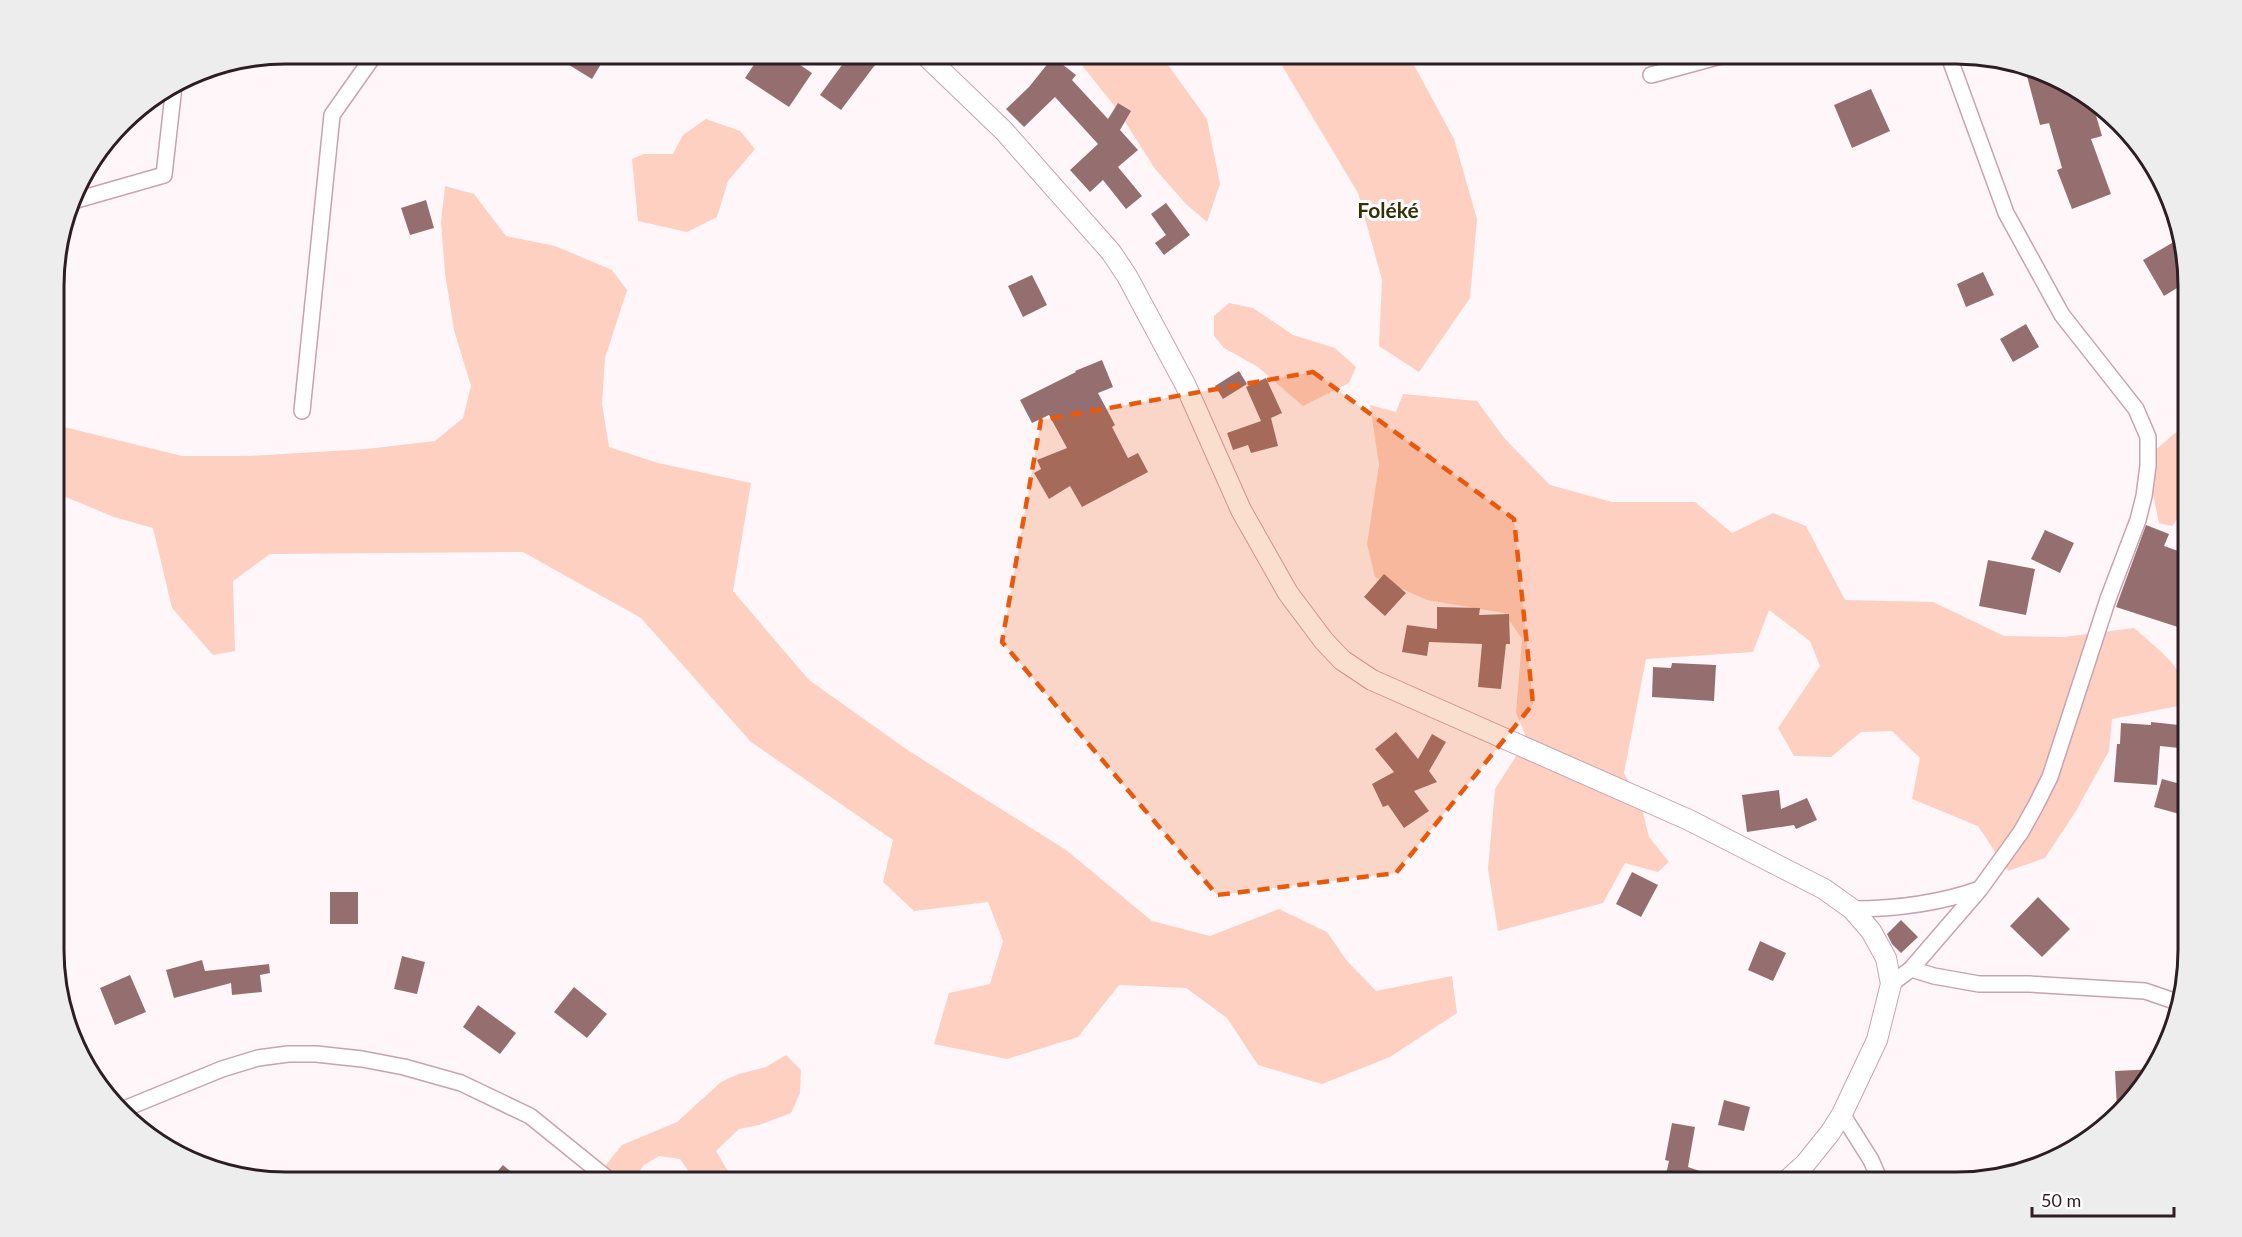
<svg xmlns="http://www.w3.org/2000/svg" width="2242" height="1237" viewBox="0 0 2242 1237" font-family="Lato,sans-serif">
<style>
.green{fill:#fdd0c2}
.building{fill:#956f6f}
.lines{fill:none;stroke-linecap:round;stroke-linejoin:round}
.minor-casing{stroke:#c9a2af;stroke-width:18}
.tertiary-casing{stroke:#c9a2af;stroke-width:22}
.minor{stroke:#fff;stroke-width:15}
.tertiary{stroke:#fff;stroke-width:20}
.marked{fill:#e8590c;fill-opacity:0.2;stroke:#e8590c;stroke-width:4.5;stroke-dasharray:12 8;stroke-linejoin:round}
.labels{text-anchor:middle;stroke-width:6;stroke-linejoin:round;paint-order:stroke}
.quarter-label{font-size:21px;font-weight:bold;fill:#363105;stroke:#fff}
.rim{fill:none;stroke:#2d1e23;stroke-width:3}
</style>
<rect width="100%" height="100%" fill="#fff6f9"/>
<path class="green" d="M1073,54H1157L1163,58L1207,119L1220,184L1207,222L1186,204L1155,169L1117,109Z
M1275,54H1408L1454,139L1477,219L1470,298L1419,372L1379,346L1382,280L1358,193Z
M706,119L740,131L755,149L728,181L717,217L687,232L638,221L632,159L644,154H673L683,135Z
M445,186L474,194L506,236L555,246L612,270L627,290L605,358L602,404L609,447L658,463L751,483L733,591L809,680L909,751L1066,850L1152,921L1210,936L1279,909L1327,932L1347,961L1376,991L1452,976L1457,1013L1390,1057L1322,1084L1258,1065L1227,1018L1186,988L1119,985L1078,1037L1007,1059L934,1044L949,993L990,984L1003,941L988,902L914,911L883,882L893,840L751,742L641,618L523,552L270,554L233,581L235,651L213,655L172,608L153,528L114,517L56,493V427L60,426L182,456H248L367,449L435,441L463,418L471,386L454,330L445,273L441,222Z
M1229,303L1253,308L1293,335L1335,348L1356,367L1349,383L1303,406L1258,367L1224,348L1214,336V316Z
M1403,394L1477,401L1505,439L1550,485L1612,502H1695L1732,533L1773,513L1806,526L1845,600L1933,602L2004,636L2064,637L2134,628C2158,650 2188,668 2188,704L2112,719L2109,751L2076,811L2045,858L2008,871L1978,826L1912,799L1920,758L1892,731L1861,732L1831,757L1794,756L1778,728L1820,666L1810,641L1769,610L1753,652L1646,659L1624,773L1642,809L1649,837L1669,862L1658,872L1625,863L1603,903L1498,931L1488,869L1495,789L1527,739L1516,713L1522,639L1504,613L1427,600L1375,577L1367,544L1379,465L1370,405L1396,412Z
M2187,431V507L2172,526L2159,523L2151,485V454L2175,433Z
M786,1055L801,1070L800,1093L791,1113L759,1125L739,1129L716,1151L732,1178L690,1173L680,1159L659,1156L644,1165L635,1177L640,1183H602L606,1165L622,1145L677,1122L721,1082L739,1074L766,1067Z"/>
<path class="building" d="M551,54H607L592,79Z
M761,54H784L812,73L789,107L745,78Z
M850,54H860L875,65L841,110L820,95Z
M1053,57L1076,75L1072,80L1108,119L1118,103L1131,111L1120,130L1138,150L1118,167L1142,196L1126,209L1103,180L1090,192L1070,170L1098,144L1055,97L1024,127L1006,109L1029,87Z
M2024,65L2072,85L2093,105L2102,136L2091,139L2111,194L2072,209L2057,170L2062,168L2049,123L2040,125Z
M1871,89L1890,131L1852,148L1834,105Z
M426,200L434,228L410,235L401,208Z
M1166,203L1190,235L1164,255L1155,243L1166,235L1151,214Z
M2177,240L2183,251L2187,271V306L2177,288L2164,296L2143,260Z
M1983,272L1994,295L1966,307L1957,284Z
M1032,275L1047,305L1023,317L1008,286Z
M2026,324L2039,347L2013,362L2000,339Z
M1102,360L1113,387L1098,393L1115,425L1112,427L1128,458L1138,453L1148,472L1082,507L1070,486L1049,499L1034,473L1041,469L1037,460L1067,448L1049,415L1032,423L1020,400L1076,372L1075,371Z
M1239,371L1247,384L1223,399L1215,386Z
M1266,378L1282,413L1271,418L1278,446L1251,453L1248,445L1233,450L1227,433L1261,421L1246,387Z
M2146,525L2169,534L2164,546L2187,554V630L2116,607Z
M2045,530L2074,543L2060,573L2031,559Z
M1988,560L2035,569L2026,615L1979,606Z
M1384,574L1406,593L1385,616L1364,597Z
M1437,607L1480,608L1479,615L1509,614L1510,644H1506L1501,689L1478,687L1482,644L1429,642L1427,656L1402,652L1407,625L1437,629Z
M1672,663L1716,665L1714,701L1652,697L1653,667L1671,668Z
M2151,722L2188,726V749L2160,746L2157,785L2114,782L2117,744H2120L2121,723L2151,725Z
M1396,732L1418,759L1432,734L1446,742L1429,771L1437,782L1414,791L1429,811L1404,828L1388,805L1383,807L1372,784L1394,772L1375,749Z
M2162,779L2188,786V798L2183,815L2154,807Z
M1779,790L1781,809L1807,798L1817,820L1796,829L1794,825L1747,832L1742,795Z
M1632,872L1658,885L1641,917L1616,904Z
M330,892H358V924H330Z
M2038,897L2070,929L2042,957L2010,926Z
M1901,920L1918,937L1901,953L1892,944L1887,934Z
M1760,941L1786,953L1773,981L1748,970Z
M402,956L425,962L417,994L394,989Z
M202,960L205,971L269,964L270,973L260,975L262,992L232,995L231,983L174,998L166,970Z
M130,975L146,1012L115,1025L100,988Z
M574,987L607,1014L587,1038L554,1012Z
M478,1005L516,1033L500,1054L463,1027Z
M2155,1069L2137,1088L2117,1109L2115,1071Z
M1724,1100L1750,1107L1744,1131L1718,1125Z
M1672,1123L1695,1127L1688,1167L1726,1180V1183H1664L1669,1161L1665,1160Z
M503,1165L524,1183H487Z"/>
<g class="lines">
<defs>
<path id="minor" d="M1651,75L1728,54
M73,201L164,175L174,86
M302,411L332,115L375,54
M1852,909C1897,909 1937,904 1980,889
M1911,969L1934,976L1979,984H2029L2145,991L2177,1002
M1891,984L1911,969L1980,889L2021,832L2036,805L2050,777L2108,599L2138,520L2144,496L2148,466V437L2136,409L2062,315L2006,213L1948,54
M124,1109L222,1069L258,1058L288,1054H316L362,1059L404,1067L461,1083L530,1116L613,1183
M1842,1114L1871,1160L1881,1183"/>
<path id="tertiary" d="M924,54L1004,131L1111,252L1127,276L1185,384L1241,510L1288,593L1324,641L1342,660L1372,680L1689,820L1824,889L1852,909L1871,931L1886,958L1891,984L1877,1040L1842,1114L1830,1133L1805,1164L1784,1183"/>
</defs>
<use href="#minor" class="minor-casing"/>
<use href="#tertiary" class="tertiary-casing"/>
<use href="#minor" class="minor"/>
<use href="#tertiary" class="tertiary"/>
</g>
<path class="marked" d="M1313,372L1514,519L1533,704L1396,873L1217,895L1002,642L1041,420Z"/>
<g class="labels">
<g class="quarter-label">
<text x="1388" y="218">Foléké</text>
</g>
</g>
<path d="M0 0H2242V1237H0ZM286 64H1956A222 222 0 0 1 2178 286V950A222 222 0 0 1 1956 1172H286A222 222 0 0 1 64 950V286A222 222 0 0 1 286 64Z" fill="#eeeded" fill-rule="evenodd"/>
<path class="rim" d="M286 64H1956A222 222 0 0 1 2178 286V950A222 222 0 0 1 1956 1172H286A222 222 0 0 1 64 950V286A222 222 0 0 1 286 64Z"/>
<path d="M2032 1207v9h142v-9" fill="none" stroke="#2d1e23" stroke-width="3"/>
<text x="2041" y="1207" font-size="18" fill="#2d1e23" stroke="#ffffff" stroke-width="4.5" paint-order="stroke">50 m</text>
</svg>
